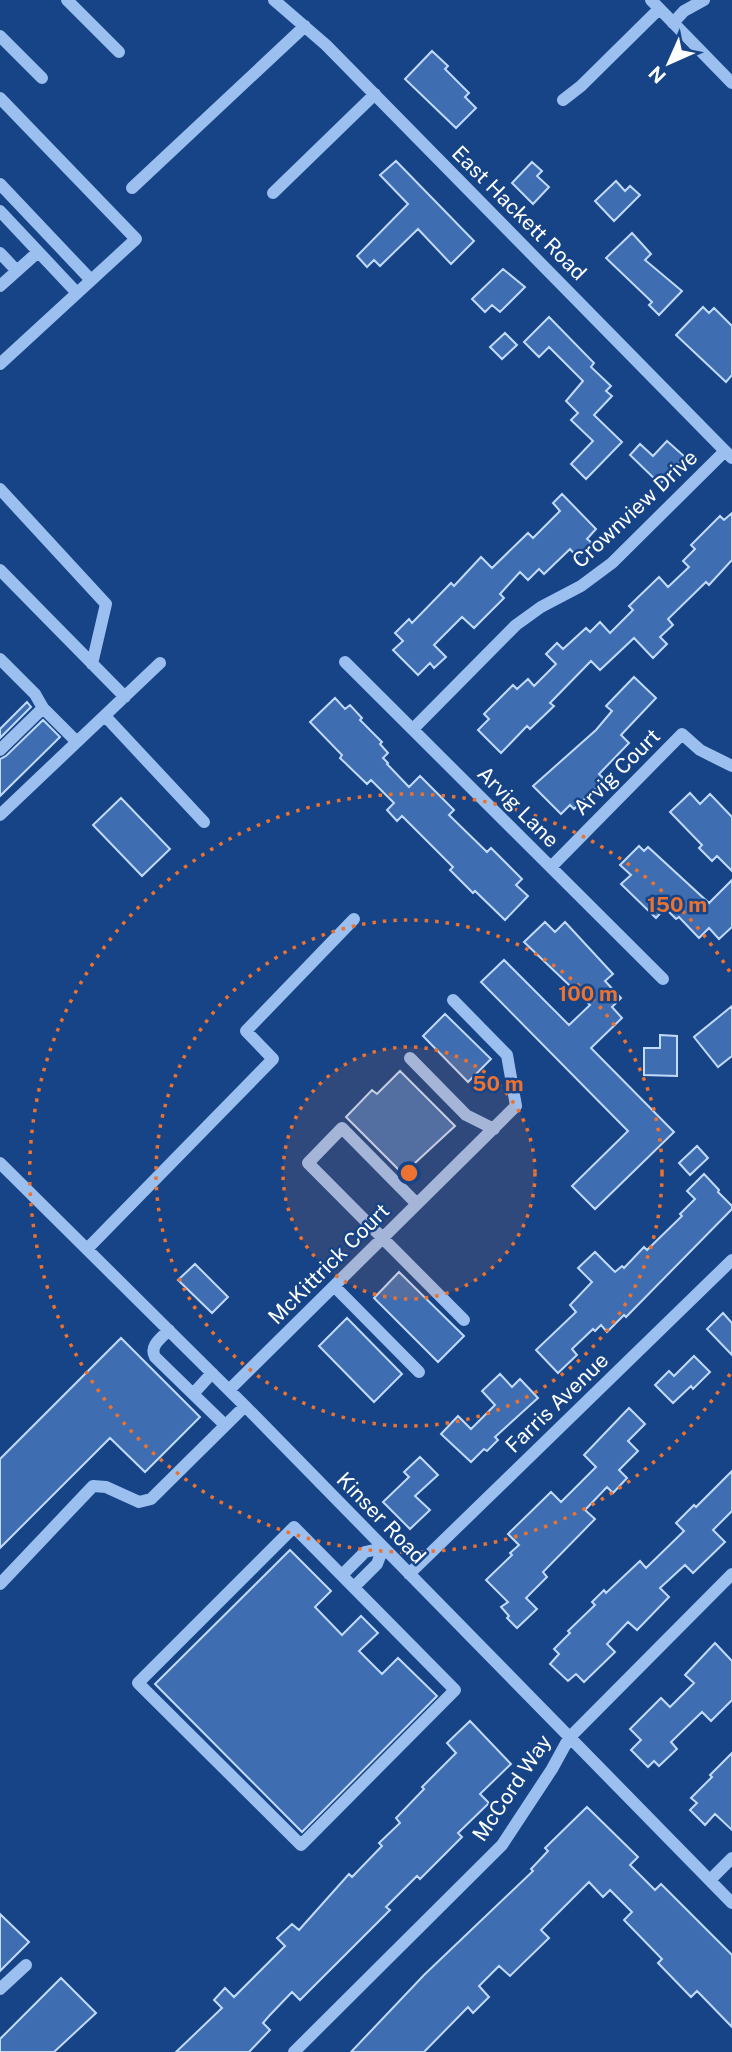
<svg xmlns="http://www.w3.org/2000/svg" width="732" height="2052" viewBox="0 0 732 2052" font-family="'Public Sans',sans-serif">
<style>
.building{fill:#3e6eb1;stroke:#c1dafa;stroke-width:2}
.lines{fill:none;stroke-linecap:round;stroke-linejoin:round}
.minor{stroke:#9bbfee;stroke-width:12}
.ring{fill:none;stroke:#eb7230;stroke-width:3.5;stroke-dasharray:3.5 7}
.labels{text-anchor:middle;stroke-width:5;stroke-linejoin:round;paint-order:stroke}
.street-label{font-size:21px;fill:#fff;stroke:#164487}
.centre{fill:#eb7230;stroke:#164487;stroke-width:3.5}
.ring-label{font-size:21px;text-anchor:middle;font-weight:bold;fill:#eb7230;stroke:#164487;stroke-width:5;stroke-linejoin:round;paint-order:stroke}
</style>
<rect width="100%" height="100%" fill="#164487"/>
<path class="building" d="M432,51L448,66L445,69L469,93L465,97L476,108L456,128L405,79Z
M396,161L474,241L451,264L418,229L380,266L374,260L367,267L357,256L408,204L380,175Z
M532,162L542,171L537,176L549,187L533,204L512,183Z
M616,181L625,191L630,186L640,195L614,221L595,201Z
M632,233L651,254L645,260L682,291L659,315L649,305L652,302L606,258Z
M503,269L525,287L500,312L492,305L485,312L472,299Z
M703,307L709,313L714,308L732,326V375L726,382L676,335Z
M549,317L594,363L591,367L611,386L606,391L612,396L594,415L622,442L586,479L571,464L593,441L571,420L578,413L566,401L583,381L549,347L539,357L524,342Z
M505,333L517,345L502,359L490,347Z
M667,441L685,457L660,484L630,455L640,444L653,456Z
M562,494L596,529L587,539L592,543L577,557L570,549L544,574L539,569L528,580L520,572L500,594L504,598L474,628L462,617L434,645L446,657L434,668L430,663L418,675L393,650L403,641L395,633L409,619L412,623L451,583L454,586L481,557L492,568L528,533L533,538L560,511L553,503Z
M732,513V560L709,585L706,582L668,619L673,625L660,637L667,644L653,658L634,638L600,670L591,661L550,703L554,706L530,729L527,726L501,753L478,730L489,719L484,714L513,685L517,689L528,679L534,686L556,664L546,654L557,643L563,649L586,628L590,632L600,622L610,633L633,610L629,606L659,577L668,587L689,567L683,561L695,549L691,545L720,516L724,520Z
M634,677L656,698L621,735L629,743L599,774L605,780L574,809L570,805L561,814L533,786L596,730L612,711L606,706Z
M335,698L345,709L350,705L362,718L360,720L382,742L380,744L388,753L383,758L388,763L387,764L409,787L420,776L454,810L449,815L487,852L491,848L522,879L516,885L528,896L505,920L475,891L473,893L450,870L453,867L402,816L397,821L387,810L394,803L371,780L367,784L340,758L342,755L310,722Z
M27,702L31,707L0,738V729Z
M43,720L60,737L0,796V759L6,756Z
M690,793L700,804L710,794L732,817V871L717,856L712,861L699,848L702,845L670,812Z
M121,798L170,849L142,876L93,825Z
M639,846L644,851L648,847L709,903L732,880V927L719,939L709,928L699,938L679,917L676,919L665,908L656,918L621,884L631,875L620,865Z
M545,922L555,932L565,922L613,974L605,981L621,998L612,1007L622,1018L591,1048L674,1132L595,1209L572,1186L628,1131L481,982L504,960L569,1025L590,1005L524,942Z
M732,1006V1056L718,1067L694,1037Z
M445,1014L491,1059L468,1082L423,1036Z
M660,1035L677,1036V1076L644,1075V1048H660Z
M400,1071L455,1126L403,1174L346,1117L372,1090L377,1094Z
M697,1146L708,1158L690,1175L679,1163Z
M704,1174L719,1190L718,1192L732,1206V1209L626,1317L624,1315L607,1332L601,1325L595,1331L593,1329L572,1349L577,1355L558,1373L536,1350L576,1312L570,1305L592,1282L578,1268L595,1252L615,1272L622,1266L624,1268L644,1247L647,1250L682,1216L680,1214L695,1199L687,1191Z
M195,1264L228,1297L212,1313L178,1280Z
M399,1272L464,1336L438,1362L374,1298Z
M723,1313L732,1323V1355L707,1329Z
M347,1318L402,1374L374,1402L319,1346Z
M121,1338L200,1417L145,1472L110,1438L0,1548V1459Z
M694,1356L710,1372L693,1389L691,1386L673,1403L655,1385L669,1371L674,1376Z
M500,1374L512,1387L520,1379L538,1398L495,1437L498,1440L487,1451L484,1449L471,1462L441,1434L458,1416L471,1429L495,1405L482,1391Z
M629,1408L645,1424L628,1441L638,1451L619,1470L627,1478L613,1493L607,1487L585,1510L595,1519L543,1572L547,1577L526,1598L537,1609L517,1628L507,1618L509,1616L501,1607L508,1602L486,1580L512,1555L510,1553L519,1545L508,1534L551,1492L561,1502L596,1467L584,1455Z
M420,1457L438,1475L415,1496L430,1510L410,1529L383,1502L409,1477L404,1472Z
M732,1471V1511L713,1530L725,1542L693,1573L685,1565L660,1588L669,1597L637,1630L628,1622L607,1644L615,1652L584,1682L576,1674L568,1681L550,1664L559,1654L554,1649L570,1633L568,1631L595,1605L592,1602L604,1590L606,1593L640,1561L646,1568L684,1531L676,1523L694,1505L696,1507Z
M290,1550L331,1591L315,1607L342,1635L361,1616L378,1633L359,1651L382,1674L398,1658L437,1696L302,1832L155,1684Z
M715,1643L732,1661V1700L711,1721L702,1712L671,1742L677,1749L659,1766L654,1761L648,1767L631,1750L641,1740L630,1729L661,1698L670,1707L694,1683L685,1675Z
M470,1721L511,1764L480,1794L489,1803L458,1833L462,1837L420,1879L417,1876L386,1907L390,1910L300,2000L292,1992L269,2016L263,2023L270,2030L249,2052H176L222,2008L214,2000L225,1988L234,1997L285,1946L277,1938L292,1924L299,1930L349,1874L352,1877L382,1846L379,1843L400,1823L396,1818L424,1789L422,1787L456,1753L447,1743Z
M732,1753V1830L715,1814L705,1825L690,1810L697,1803L691,1798L712,1777L710,1775Z
M587,1807L638,1857L630,1865L655,1890L661,1884L732,1955V2027L697,1991L691,1997L658,1963L662,1959L624,1920L632,1912L610,1890L603,1897L589,1882L541,1930L549,1938L510,1976L499,1966L479,1986L489,1997L473,2013L468,2007L424,2052H351L424,1975L533,1871L531,1869L548,1851L545,1848Z
M0,1914L29,1942L0,1971Z
M61,1978L96,2013L54,2052H0V2039Z"/>
<g class="lines">
<path class="minor" d="M67,0L119,52
M274,0L326,45L732,458
M651,0L732,83
M673,23L684,11L704,0
M0,36L42,78
M0,98L136,239L0,364
M563,100L581,86L659,9
M0,184L91,280
M132,188L305,26
M273,193L375,94
M0,211L77,293
M0,253L17,271
M0,286L38,252
M0,489L106,604L92,664
M0,570L125,697
M0,659L35,694L43,708
M345,662L663,979
M105,716L204,822
M413,729L516,625L541,607L581,586L612,563L725,451
M0,750L43,708L77,742
M0,815L160,663
M551,867L682,734L700,750L732,766
M410,1058L466,1115L494,1129
M0,1163L245,1406L732,1903
M417,1204L342,1128L308,1163L464,1320
M87,1249L273,1059L246,1031L354,919
M334,1286L419,1372
M169,1330C161,1338 149,1346 155,1357L193,1394L212,1373
M229,1390L516,1106L507,1055L453,1000
M193,1394L225,1425
M294,1527L455,1690L301,1845L138,1683Z
M409,1574L732,1260
M342,1575L365,1552L383,1548
M0,1584L93,1486L106,1487L139,1502L151,1499L245,1406
M354,1587L377,1564L383,1548
M710,1880L732,1858
M0,1989L26,1965
M294,2052L502,1845L552,1769L569,1738L732,1574"/>
</g>
<circle cx="409" cy="1173" r="126" fill="#eb7230" fill-opacity=".12"/>
<g class="ring">
<circle cx="409" cy="1173" r="126"/>
<circle cx="409" cy="1173" r="253"/>
<path d="M730 1374A379 379 0 1 1 730 972"/>
</g>
<g class="labels">
<g class="street-label">
<text transform="translate(519 213) rotate(45)" y="7">East Hackett Road</text>
<text transform="translate(635 509) rotate(-43)" y="7">Crownview Drive</text>
<text transform="translate(617 772) rotate(-45)" y="7">Arvig Court</text>
<text transform="translate(518 807) rotate(45)" y="7">Arvig Lane</text>
<text transform="translate(329 1264) rotate(-45)" y="7">McKittrick Court</text>
<text transform="translate(557 1403) rotate(-44)" y="7">Farris Avenue</text>
<text transform="translate(381 1518) rotate(46)" y="7">Kinser Road</text>
<text transform="translate(512 1788) rotate(-56)" y="7">McCord Way</text>
</g>
</g>
<circle cx="409" cy="1173" r="10" class="centre"/>
<g class="ring-label">
<text x="677" y="912">150 m</text>
<text x="588" y="1001">100 m</text>
<text x="498" y="1091">50 m</text>
</g>
<g transform="translate(669 63) rotate(225)" stroke="#164487" stroke-width="5" paint-order="stroke">
<path d="M0-5L12 26L0 18L-12 26Z" fill="#ffffff"/>
<text y="-10" font-size="19" font-weight="bold" text-anchor="middle" fill="#ffffff">N</text>
</g>
</svg>
